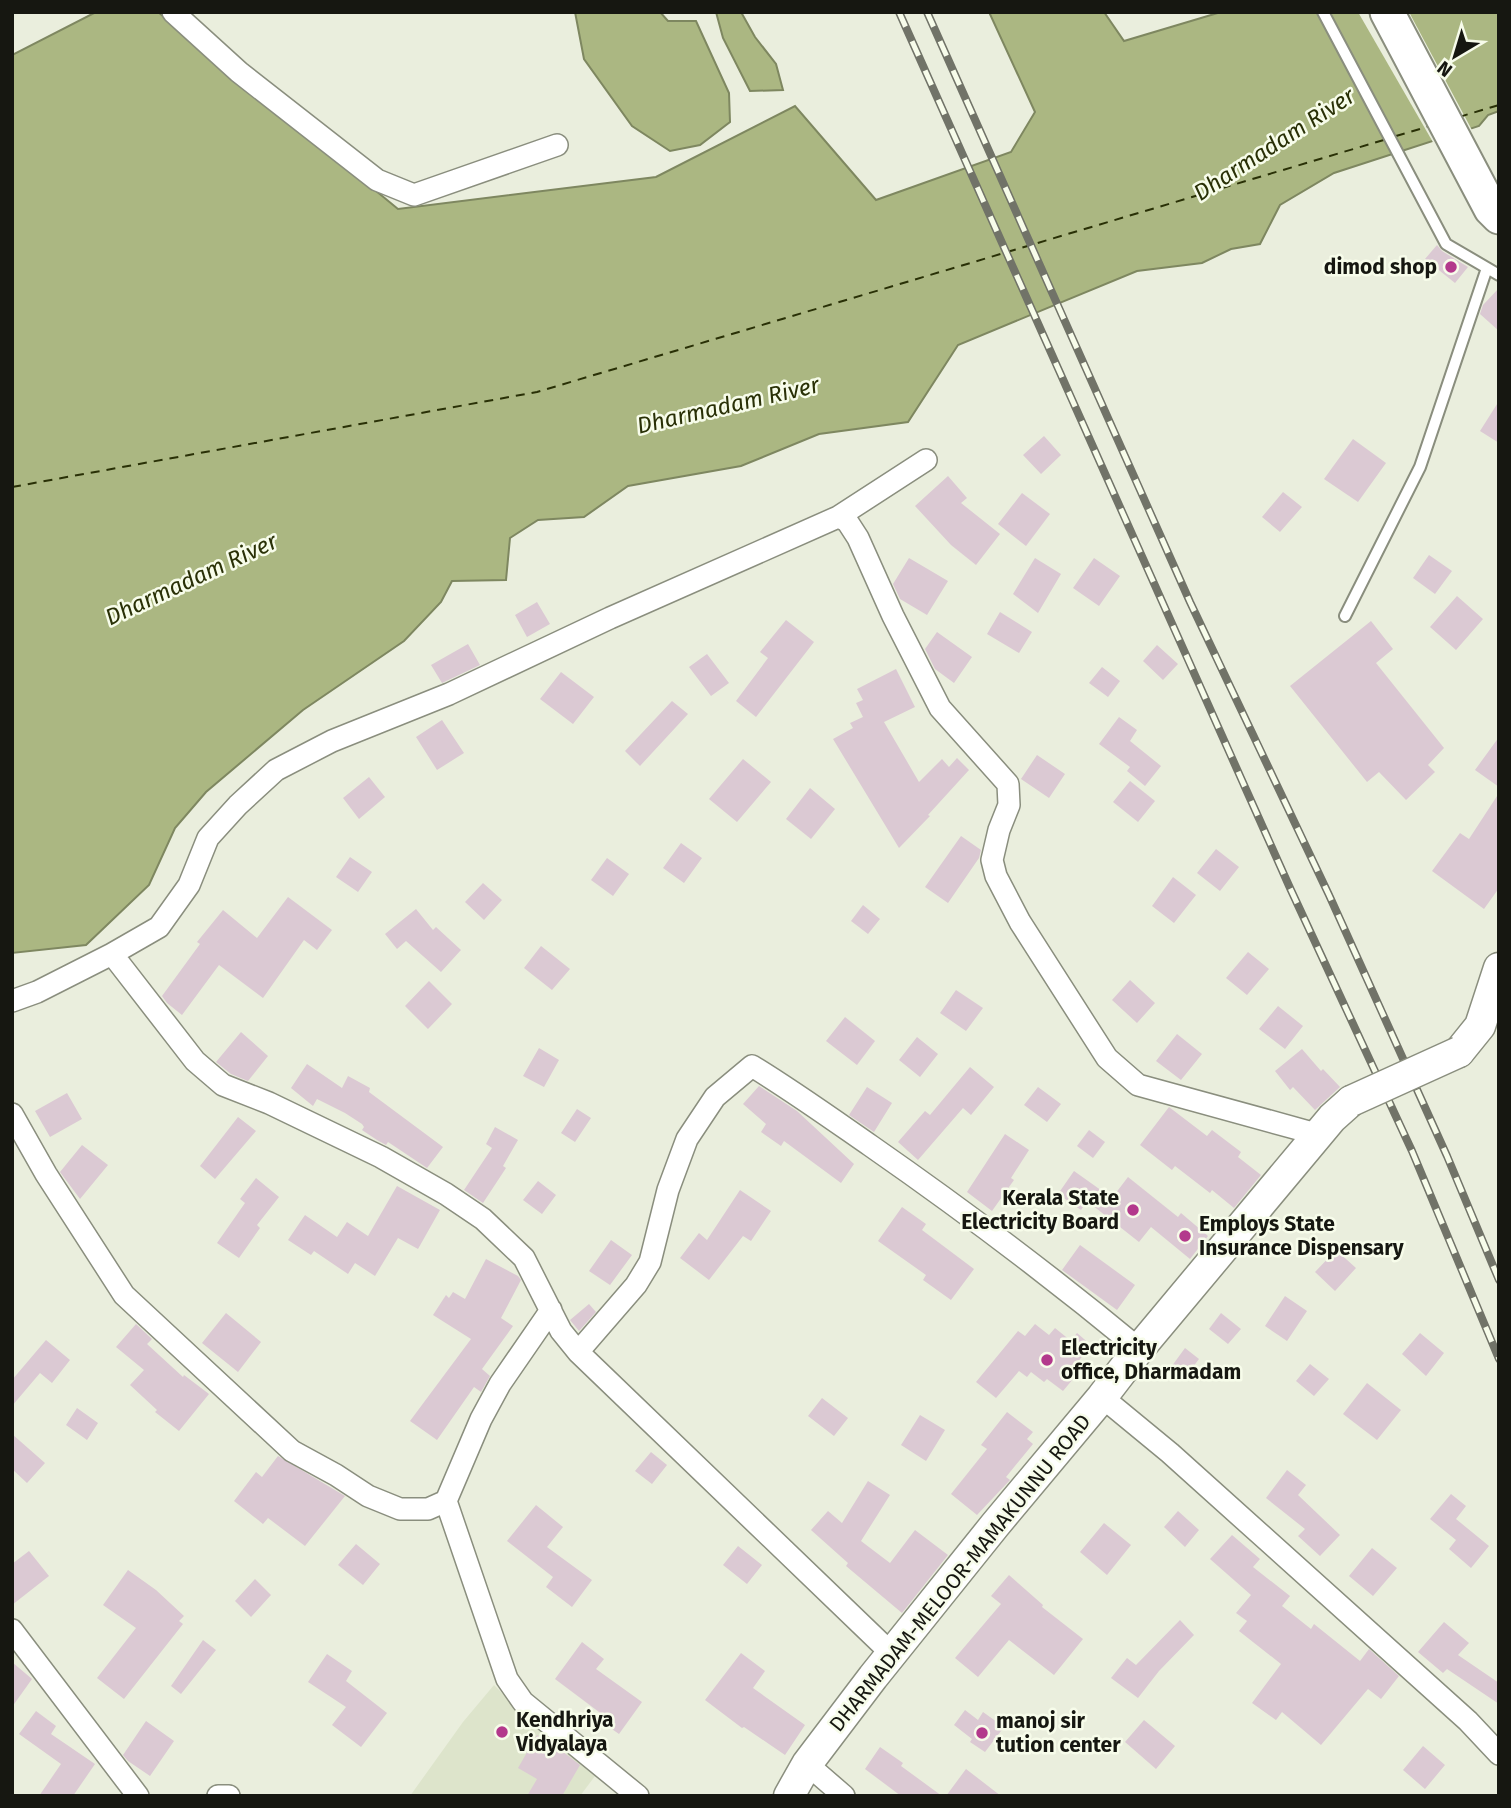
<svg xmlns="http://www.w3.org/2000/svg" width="1511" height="1808" viewBox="0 0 1511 1808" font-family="'Fira Sans',sans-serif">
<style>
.built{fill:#dde4cb}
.water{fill:#abb782;stroke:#7e8760;stroke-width:2}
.pier{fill:#eaeedd}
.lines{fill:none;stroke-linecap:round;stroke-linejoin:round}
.ferry{stroke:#293006;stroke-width:2;stroke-dasharray:9 7;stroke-linecap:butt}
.building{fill:#dbc9d3}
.service-casing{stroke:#8a8e7e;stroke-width:14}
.minor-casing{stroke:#8a8e7e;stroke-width:24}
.secondary-casing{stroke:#8a8e7e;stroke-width:33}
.primary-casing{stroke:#8a8e7e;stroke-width:37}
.service{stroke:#fff;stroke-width:10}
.minor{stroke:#fff;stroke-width:21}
.secondary{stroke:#fff;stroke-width:30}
.primary{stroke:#fff;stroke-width:33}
.rail-casing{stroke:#717368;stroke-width:8}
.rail{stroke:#f7fcea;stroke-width:5;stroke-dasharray:16;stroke-linecap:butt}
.secondary-bridge-casing{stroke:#8a8e7e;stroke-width:33;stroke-linecap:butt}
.secondary-bridge{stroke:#fff;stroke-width:30}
.poi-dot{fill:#b3398c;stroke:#f7fcea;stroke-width:2.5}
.labels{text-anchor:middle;stroke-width:5;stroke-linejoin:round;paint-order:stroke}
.poi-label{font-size:21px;font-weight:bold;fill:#161711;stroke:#f7fcea;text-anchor:start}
.street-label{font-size:21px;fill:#161711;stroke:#f7fcea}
.water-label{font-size:23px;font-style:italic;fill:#293006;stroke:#f7fcea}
</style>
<rect width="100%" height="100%" fill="#eaeedd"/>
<path class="built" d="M494,1685L527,1718L598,1772L580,1796H410L463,1722Z"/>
<path class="water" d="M96,12H158L398,209L656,177L795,106L876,200L1011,152L1035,112L989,12H1104L1124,41L1221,12H1499V111L1488,115L1479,126L1334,173L1280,205L1260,244L1231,249L1202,263L1137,271L958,345L908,422L819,434L741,466L628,486L584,517L538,520L510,538L506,580L452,581L441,602L404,641L303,710L206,792L175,828L149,885L86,945L12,953V55Z
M575,12H660L668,21H696L729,93L730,122L700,145L670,151L632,126L584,59Z
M716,12H741L755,37L776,64L783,90L750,91L723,38Z"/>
<path class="pier" d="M1358,12H1409L1473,132L1434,144Z"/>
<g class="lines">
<path class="ferry" d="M1459,117L1499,105
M1396,136L1430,126
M12,487L537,392L1387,139"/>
</g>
<path class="building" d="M1437,245L1442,251L1468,267L1455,283L1425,259Z
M1499,288V331L1480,314L1483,305Z
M1499,401V443L1480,431Z
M1044,436L1061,455L1041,474L1023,455Z
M1353,439L1386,463L1358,502L1324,479Z
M948,476L967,498L961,503L1000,534L976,565L951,545L915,506Z
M1283,492L1302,507L1280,532L1262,517Z
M1022,493L1050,514L1026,546L998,524Z
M1429,555L1452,571L1435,594L1413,578Z
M909,558L948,581L927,615L900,599L893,584Z
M1035,558L1061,574L1038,613L1013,594Z
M1094,558L1120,576L1099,606L1073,588Z
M1457,596L1483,619L1456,650L1430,627Z
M537,602L550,624L527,637L515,615Z
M1000,612L1032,632L1019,653L987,634Z
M786,620L814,642L756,717L736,701L768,658L760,652Z
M1371,621L1393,649L1376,663L1444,748L1428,765L1435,772L1406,800L1379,772L1367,782L1290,686Z
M937,632L972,657L954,683L935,669L925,649Z
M468,644L480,665L442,683L431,665Z
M1157,645L1178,664L1163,680L1143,661Z
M707,654L729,683L711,696L689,667Z
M1102,667L1120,681L1108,697L1089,683Z
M896,669L915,707L884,722L919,782L942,759L949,767L957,758L969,770L928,815L930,816L899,848L833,739L853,728L850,723L863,717L856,703L863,700L857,689Z
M561,672L594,697L573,724L540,699Z
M672,701L688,714L640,766L625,751Z
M1119,717L1137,730L1130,741L1161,766L1145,786L1127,771L1130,767L1099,744Z
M442,720L464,753L437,770L416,737Z
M1499,737V787L1475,770Z
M1037,755L1065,774L1049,798L1021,779Z
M743,759L771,782L737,822L709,799Z
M369,777L385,797L359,819L343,798Z
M1130,781L1155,801L1138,822L1113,802Z
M810,788L835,809L811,839L786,819Z
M1499,793V888L1484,909L1432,871L1460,833L1469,839Z
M961,836L981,850L979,858L948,903L925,887Z
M681,843L702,858L684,883L663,868Z
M1216,849L1239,867L1220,891L1197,873Z
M350,857L372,872L358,892L336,877Z
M607,858L629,874L613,896L591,880Z
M1173,877L1196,895L1174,923L1152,906Z
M483,883L502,900L484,920L465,902Z
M288,897L332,930L317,950L304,940L263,998L219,965L182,1015L167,1003L162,996L200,944L197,942L223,910L257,938Z
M863,905L880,919L868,934L851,921Z
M416,909L433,930L436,927L461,950L441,972L406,941L397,949L385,934Z
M541,946L570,969L552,990L524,968Z
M1248,952L1269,969L1247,995L1226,978Z
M1130,980L1155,1003L1137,1023L1112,1000Z
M429,981L452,1004L428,1029L405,1006Z
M956,990L983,1008L966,1031L940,1013Z
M1278,1006L1303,1026L1285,1049L1259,1029Z
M845,1017L875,1041L857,1065L826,1041Z
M241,1032L268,1056L248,1081L231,1074L216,1062Z
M1177,1034L1202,1054L1181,1080L1156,1061Z
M917,1037L938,1054L920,1077L899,1060Z
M539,1048L559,1060L544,1087L523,1076Z
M1302,1049L1321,1071L1323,1069L1340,1087L1315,1110L1293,1087L1290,1090L1275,1071Z
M307,1064L342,1088L348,1076L370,1088L369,1092L443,1147L427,1168L388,1142L386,1145L377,1140L362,1130L364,1127L362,1124L345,1113L317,1099L313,1106L291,1088Z
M970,1067L994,1087L971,1115L963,1108L918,1160L898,1142L925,1111L930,1115Z
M759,1086L797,1111L854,1164L841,1183L784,1141L781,1146L761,1132L766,1124L743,1104Z
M867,1087L892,1103L874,1132L849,1115Z
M1038,1087L1061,1104L1047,1122L1024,1105Z
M67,1093L82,1119L50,1137L35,1111Z
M1169,1107L1207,1136L1212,1130L1241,1152L1238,1157L1261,1175L1234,1208L1212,1190L1210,1193L1175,1166L1172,1170L1140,1145Z
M577,1109L591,1118L575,1142L561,1133Z
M238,1117L256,1131L215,1179L200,1166Z
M495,1127L518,1140L503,1166L506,1168L483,1203L464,1190L492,1148L486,1144Z
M1089,1130L1105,1142L1093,1158L1077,1146Z
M1005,1134L1029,1150L1011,1178L1014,1180L992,1211L967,1192Z
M82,1145L108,1165L80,1199L60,1172Z
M1074,1171L1112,1198L1128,1177L1178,1217L1181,1213L1208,1236L1190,1259L1151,1227L1139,1242L1087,1201L1081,1210L1058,1194Z
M256,1178L279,1197L257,1225L260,1228L239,1258L217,1243L245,1203L240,1199Z
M538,1181L556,1195L542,1214L523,1200Z
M397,1186L440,1210L418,1249L398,1238L375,1276L355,1263L348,1274L314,1251L311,1255L288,1240L305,1215L337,1237L347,1222L368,1236Z
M740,1190L771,1211L751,1241L743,1236L709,1280L680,1258L699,1233L707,1240Z
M902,1207L926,1224L922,1230L974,1269L951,1300L923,1280L926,1275L878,1241Z
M611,1240L632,1255L610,1285L589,1271Z
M1080,1245L1135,1285L1117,1310L1062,1270Z
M1336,1250L1356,1268L1335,1291L1315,1272Z
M486,1259L518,1276L521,1280L501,1318L513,1326L482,1369L490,1376L481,1392L474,1387L437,1440L410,1421L471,1339L433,1315L446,1295L449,1298L453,1292L465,1299Z
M1285,1296L1307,1311L1287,1341L1265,1326Z
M589,1304L596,1312L579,1331L570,1320Z
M226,1313L261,1342L238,1372L202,1343Z
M1221,1313L1241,1329L1228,1344L1209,1329Z
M136,1324L152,1339L147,1344L183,1377L184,1375L209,1394L179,1431L155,1412L157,1410L130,1385L144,1370L116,1347Z
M1035,1324L1049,1335L1055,1328L1071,1341L1077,1333L1091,1345L1070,1372L1073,1379L1063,1391L1047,1379L1044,1382L1031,1372L1027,1377L1019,1371L996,1398L976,1382L1018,1331L1025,1336Z
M1420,1333L1444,1353L1426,1376L1402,1354Z
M46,1340L70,1360L52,1383L40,1373L12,1406V1380Z
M1185,1348L1199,1359L1183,1380L1169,1370Z
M1310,1364L1329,1379L1314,1396L1296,1381Z
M1367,1383L1401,1410L1377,1440L1343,1414Z
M822,1398L848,1418L834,1436L808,1416Z
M77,1408L98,1423L87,1440L66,1425Z
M1007,1412L1033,1432L1027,1439L1033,1444L1006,1477L1010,1480L977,1515L951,1494L987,1449L981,1445Z
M920,1415L945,1430L926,1461L901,1445Z
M12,1434L45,1463L27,1483L12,1469Z
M651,1452L667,1465L652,1484L635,1471Z
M278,1456L345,1496L305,1546L268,1518L263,1524L234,1501L256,1472L262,1477Z
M1287,1470L1306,1485L1298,1495L1340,1535L1320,1556L1298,1536L1305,1529L1266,1498Z
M868,1481L890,1495L861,1541L890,1563L915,1530L948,1555L902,1613L846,1566L848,1563L811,1530L828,1511L842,1523Z
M1451,1494L1466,1506L1456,1519L1489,1546L1471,1568L1449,1549L1456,1540L1430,1519Z
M536,1505L563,1527L547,1547L592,1580L572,1607L546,1587L553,1577L507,1541Z
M1178,1511L1199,1530L1185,1547L1164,1527Z
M1104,1523L1131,1545L1107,1575L1080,1552Z
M1232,1535L1260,1559L1253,1567L1290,1596L1282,1606L1311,1629L1314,1624L1360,1661L1369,1649L1399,1676L1381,1699L1368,1689L1321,1745L1282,1712L1276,1720L1252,1703L1281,1664L1239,1631L1247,1621L1236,1613L1251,1595L1210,1559Z
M356,1544L380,1564L363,1585L338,1565Z
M738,1546L762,1565L747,1584L723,1565Z
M1372,1548L1397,1568L1373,1596L1349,1576Z
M29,1551L49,1576L12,1605V1564Z
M128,1570L156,1590L184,1616L179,1621L183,1624L124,1699L97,1678L136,1628L103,1605Z
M1009,1575L1043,1605L1042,1607L1083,1639L1054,1675L1009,1640L978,1677L955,1658L1001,1604L991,1596Z
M255,1579L271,1595L251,1617L235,1601Z
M1180,1620L1194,1635L1159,1671L1138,1698L1111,1678L1127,1658L1136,1665Z
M1444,1622L1469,1643L1458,1655L1499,1683V1704L1447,1669L1443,1673L1418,1652Z
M203,1640L216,1650L181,1694L171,1686Z
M582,1642L604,1659L596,1669L642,1702L619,1734L596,1718L599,1712L555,1679Z
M741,1653L765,1671L753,1688L805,1725L785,1755L744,1727L742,1728L705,1700Z
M327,1654L352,1671L346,1681L387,1713L361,1747L332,1725L346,1707L308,1682Z
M12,1662L32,1679L12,1707Z
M965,1710L978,1720L983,1712L1004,1727L985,1752L970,1742L972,1739L954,1725Z
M36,1711L56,1726L51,1734L95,1764L73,1796H39L61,1764L19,1734Z
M1144,1720L1175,1746L1156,1769L1125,1742Z
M146,1721L174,1741L150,1776L128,1761L123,1755Z
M537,1735L558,1748L580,1765L562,1796H527L537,1779L518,1768Z
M1423,1746L1445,1765L1425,1789L1403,1770Z
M880,1747L903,1763L901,1766L942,1796H901L865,1769Z
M966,1769L1001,1796H946Z"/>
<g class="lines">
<defs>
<path id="service" d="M1323,12L1446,244L1499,275
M1345,616L1420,467L1487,268"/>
<path id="minor" d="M173,12L239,72L377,180L414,195L557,145
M838,517L847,521L858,538L893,616L940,708L1008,784L1009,805L999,830L992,860L996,876L1020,922L1107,1058L1138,1085L1320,1135
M112,954L159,927L189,885L208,838L238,805L276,770L332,741L449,694L610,618L838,517L926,460
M12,1001L37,992L112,954L195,1061L223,1085L269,1103L381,1157L446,1194L483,1219L524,1258L561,1331L578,1352L892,1654
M12,1114L46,1174L124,1295L292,1451L336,1475L368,1496L400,1509H428L446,1501
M551,1310L500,1384L481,1419L446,1501L507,1679L523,1702L638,1796
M578,1352L636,1285L650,1262L668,1190L687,1139L715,1097L752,1066C793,1091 832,1119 871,1146C963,1210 1052,1277 1139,1349
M1102,1397L1170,1453L1468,1721L1499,1754
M12,1630L138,1796
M807,1764L844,1796
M218,1796H229"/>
<path id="secondary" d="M1459,1052L1480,1026L1499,968
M789,1796L807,1764L873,1677L995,1525L1102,1397L1139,1349L1332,1118L1351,1101"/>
<path id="primary" d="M1387,12L1491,209L1499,217"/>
</defs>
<use href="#service" class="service-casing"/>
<use href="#minor" class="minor-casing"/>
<use href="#secondary" class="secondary-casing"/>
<use href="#primary" class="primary-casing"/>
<use href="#service" class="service"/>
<use href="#minor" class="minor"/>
<use href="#secondary" class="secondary"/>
<use href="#primary" class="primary"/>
<defs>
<path id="rail" d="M899,12L1290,888L1412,1151L1499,1359
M927,12L1190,602L1329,895L1447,1156L1499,1280"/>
</defs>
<use href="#rail" class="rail-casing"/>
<use href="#rail" class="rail"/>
<defs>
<path id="secondary-bridge" d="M1351,1101L1459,1052"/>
</defs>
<use href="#secondary-bridge" class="secondary-bridge-casing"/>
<use href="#secondary-bridge" class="secondary-bridge"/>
</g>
<g class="poi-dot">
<circle cx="1451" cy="267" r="7"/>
<circle cx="1133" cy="1210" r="7"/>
<circle cx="1185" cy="1236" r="7"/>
<circle cx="1047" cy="1360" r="7"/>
<circle cx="502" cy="1732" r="7"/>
<circle cx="982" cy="1733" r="7"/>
</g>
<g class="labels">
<g class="poi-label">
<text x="1437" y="274" text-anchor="end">dimod shop</text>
<text x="1119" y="1205" text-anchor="end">Kerala State<tspan x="1119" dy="24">Electricity Board</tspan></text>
<text x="1199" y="1231">Employs State<tspan x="1199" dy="24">Insurance Dispensary</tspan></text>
<text x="1061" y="1355">Electricity<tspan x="1061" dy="24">office, Dharmadam</tspan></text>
<text x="516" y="1727">Kendhriya<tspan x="516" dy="24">Vidyalaya</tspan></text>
<text x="996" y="1728">manoj sir<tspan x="996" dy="24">tution center</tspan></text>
</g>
<g class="street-label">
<text transform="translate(960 1573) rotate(-51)" y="7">DHARMADAM-MELOOR-MAMAKUNNU ROAD</text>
</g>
<g class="water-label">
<text transform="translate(1274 144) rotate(-33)" y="8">Dharmadam River</text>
<text transform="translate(728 405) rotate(-13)" y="8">Dharmadam River</text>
<text transform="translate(191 579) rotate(-25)" y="8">Dharmadam River</text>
</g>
</g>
<rect width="1511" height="1808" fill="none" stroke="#161711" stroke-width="28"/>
<g transform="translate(1455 56) rotate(218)" stroke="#f7fcea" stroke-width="5" paint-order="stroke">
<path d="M0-5L12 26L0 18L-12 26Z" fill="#161711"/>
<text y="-10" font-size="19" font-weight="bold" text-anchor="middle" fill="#161711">N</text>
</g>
</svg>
